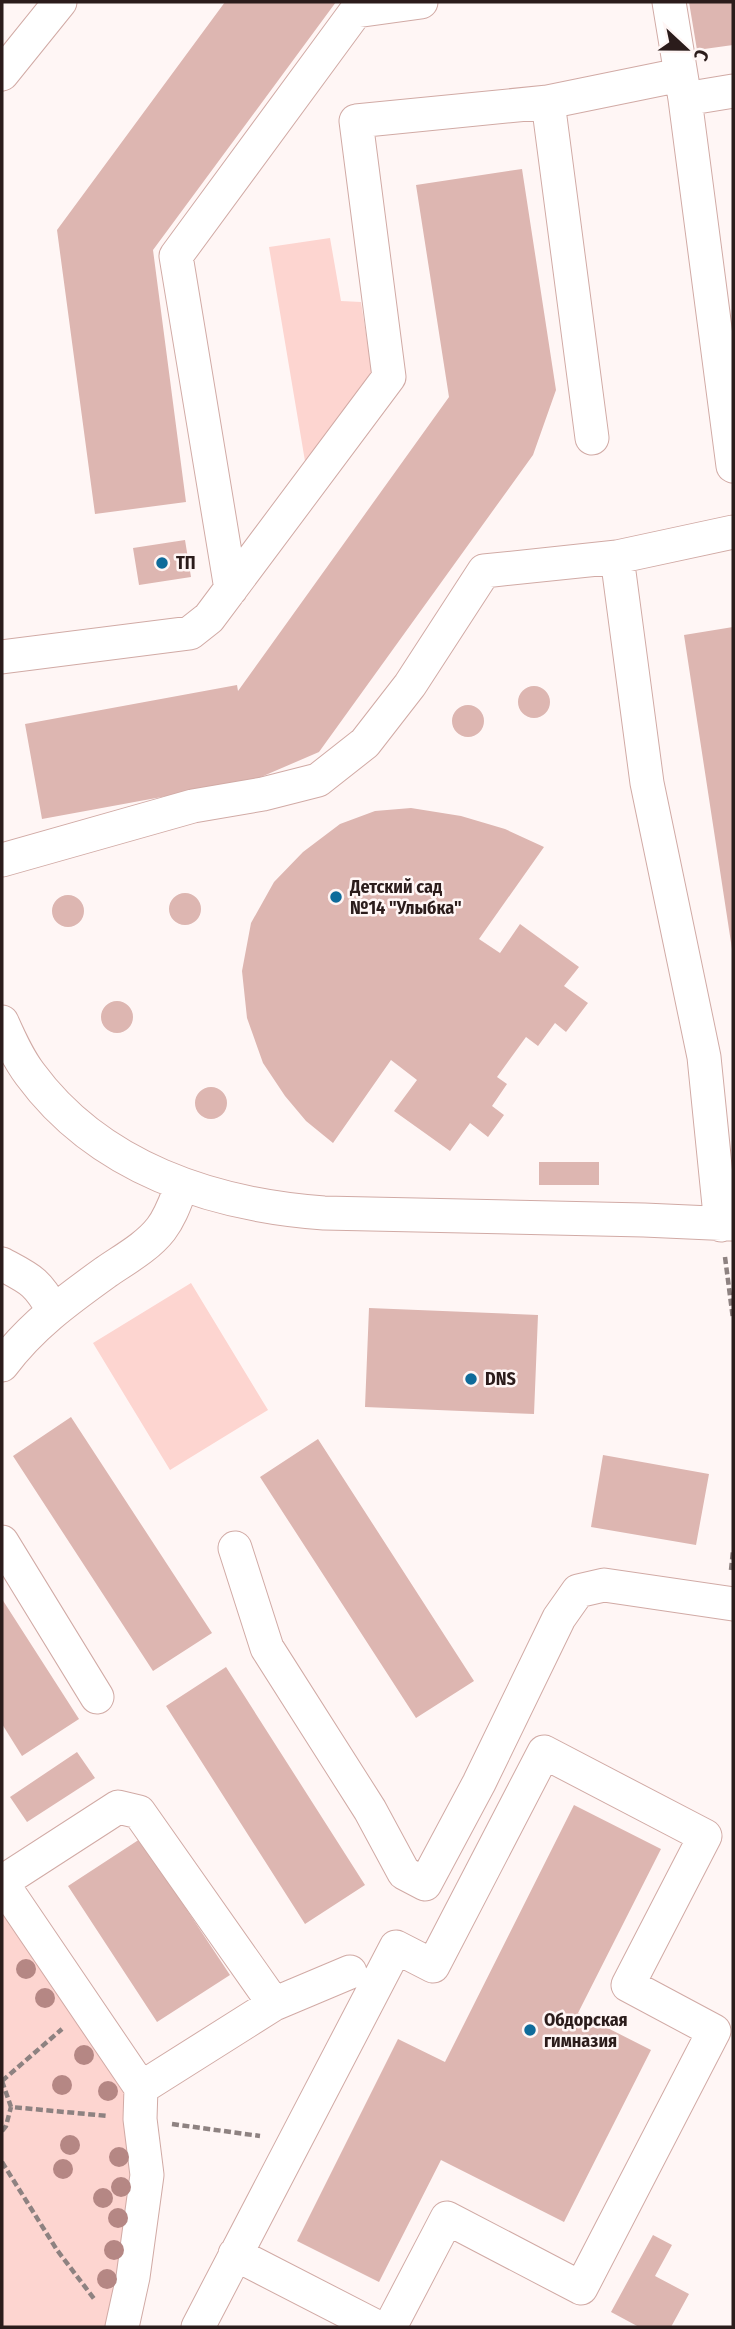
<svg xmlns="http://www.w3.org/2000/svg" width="735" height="2329" viewBox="0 0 735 2329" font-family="'Fira Sans Condensed',sans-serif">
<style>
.green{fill:#fdd5d0}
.building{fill:#ddb6b1}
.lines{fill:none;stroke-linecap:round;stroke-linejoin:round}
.minor-casing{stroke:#d1aaa5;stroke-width:35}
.path{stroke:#8e8281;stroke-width:4.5;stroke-dasharray:7 3.5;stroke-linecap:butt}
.minor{stroke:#fff;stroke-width:33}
.tree{fill:#b58784}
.poi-dot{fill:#0e6b9a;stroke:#fff6f5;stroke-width:2.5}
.labels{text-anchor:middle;stroke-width:5;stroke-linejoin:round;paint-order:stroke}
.poi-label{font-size:18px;font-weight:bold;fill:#2b1c1b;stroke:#fff6f5;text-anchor:start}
</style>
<rect width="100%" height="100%" fill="#fff6f5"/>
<path class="green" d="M330,238L341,301L361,302L374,385L307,473L269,247Z
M191,1283L268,1410L170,1470L93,1343Z
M2,1910L130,2100L141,2174L115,2327H2Z"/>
<path class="building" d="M225,2H336L153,250L186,502L95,514L57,230Z
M689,2H733V45L697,50Z
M522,169L556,390L533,455L319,752L254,780L42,819L25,724L237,685L238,691L449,397L416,185Z
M185,540L191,577L139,585L133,548Z
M733,627V949H732L684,635Z
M518 702a16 16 0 1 1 32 0a16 16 0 1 1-32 0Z
M452 721a16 16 0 1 1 32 0a16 16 0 1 1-32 0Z
M411,808L461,816L505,829L544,847L479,939L500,953L520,924L579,967L564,986L588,1003L566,1032L555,1023L538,1046L526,1037L497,1077L507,1084L492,1106L504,1115L488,1137L470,1123L450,1151L394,1111L417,1080L391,1060L333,1143L306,1121L285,1096L263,1063L247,1018L242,971L251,923L274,882L303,852L340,824L375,811Z
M169 909a16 16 0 1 1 32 0a16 16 0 1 1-32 0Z
M52 911a16 16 0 1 1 32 0a16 16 0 1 1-32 0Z
M101 1017a16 16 0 1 1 32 0a16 16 0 1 1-32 0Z
M195 1103a16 16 0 1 1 32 0a16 16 0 1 1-32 0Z
M539,1162H599V1185H539Z
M369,1308L538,1315L534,1414L365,1407Z
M71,1417L212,1633L153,1671L13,1456Z
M318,1439L474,1681L416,1718L260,1477Z
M603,1455L709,1474L696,1545L591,1527Z
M2,1599L79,1719L22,1756L2,1724Z
M226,1667L365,1885L305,1924L166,1706Z
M77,1752L95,1778L27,1822L10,1797Z
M574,1805L661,1849L578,2013L651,2050L564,2222L441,2160L379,2282L297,2241L398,2039L445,2062Z
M140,1839L230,1975L157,2022L68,1886Z
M653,2235L672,2245L655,2276L689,2294L671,2327H639L611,2312Z"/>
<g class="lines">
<defs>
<path id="minor" d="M669,2L685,99L733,91
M2,74L60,2
M685,99L733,466
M548,102L592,438
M231,589L176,256L356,11L421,2
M2,657L190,633L209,618L389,377L356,121L548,102L680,75
M2,860L193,806L263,794L318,780L365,743L410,685L484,571L617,557
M2,1022C10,1040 18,1058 30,1074C99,1168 213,1205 324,1213L644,1220L733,1224
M721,1225L704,1057L647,783L617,557L733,532
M2,1264C30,1279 37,1281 53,1310
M2,1365C31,1326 67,1300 106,1272C125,1259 147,1247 161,1229C171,1216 176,1200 182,1185
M2,1542L97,1697
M235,1548L267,1648L370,1810L404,1873L425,1884L479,1783L559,1618L578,1591L604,1585L733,1604
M2,1882L118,1807L139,1812L274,2004L141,2088L140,2119L147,2175L133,2277L122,2327
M2,1883L141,2088
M274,2004L350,1972
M235,2254L377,2327
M198,2327L396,1947L433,1966L544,1752L705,1836L628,1985L714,2031L581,2288L447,2218L390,2327"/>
</defs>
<use href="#minor" class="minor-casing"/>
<path class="path" d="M725,1257L733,1319
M731,1570L733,1551
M2,2081L11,2107L108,2116
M2,2081L62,2029
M172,2124L260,2136
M2,2131L6,2126L11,2107
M2,2162L57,2250L95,2300"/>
<use href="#minor" class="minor"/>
</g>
<g class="tree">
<circle cx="26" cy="1969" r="10"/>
<circle cx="45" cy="1998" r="10"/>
<circle cx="84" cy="2055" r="10"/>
<circle cx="62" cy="2085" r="10"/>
<circle cx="108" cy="2091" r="10"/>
<circle cx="70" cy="2145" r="10"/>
<circle cx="119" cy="2157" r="10"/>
<circle cx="63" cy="2169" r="10"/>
<circle cx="121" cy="2187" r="10"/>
<circle cx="103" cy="2198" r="10"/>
<circle cx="118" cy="2218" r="10"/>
<circle cx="114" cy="2250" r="10"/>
<circle cx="107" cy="2279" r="10"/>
</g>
<g class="poi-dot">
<circle cx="162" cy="563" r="7"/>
<circle cx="336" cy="897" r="7"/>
<circle cx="471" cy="1379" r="7"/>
<circle cx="530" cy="2030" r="7"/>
</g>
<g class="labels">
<g class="poi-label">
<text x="176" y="569">ТП</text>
<text x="350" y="893">Детский сад<tspan x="350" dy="21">№14 "Улыбка"</tspan></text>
<text x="485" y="1385">DNS</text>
<text x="544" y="2026">Обдорская<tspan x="544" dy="21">гимназия</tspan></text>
</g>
</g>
<rect width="735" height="2329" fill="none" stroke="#2b1c1b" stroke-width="7"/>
<g transform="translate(686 49) rotate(112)" stroke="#fff6f5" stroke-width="5" paint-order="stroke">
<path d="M0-5L12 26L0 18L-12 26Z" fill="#2b1c1b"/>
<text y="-10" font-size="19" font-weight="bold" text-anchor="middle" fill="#2b1c1b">С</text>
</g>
</svg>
